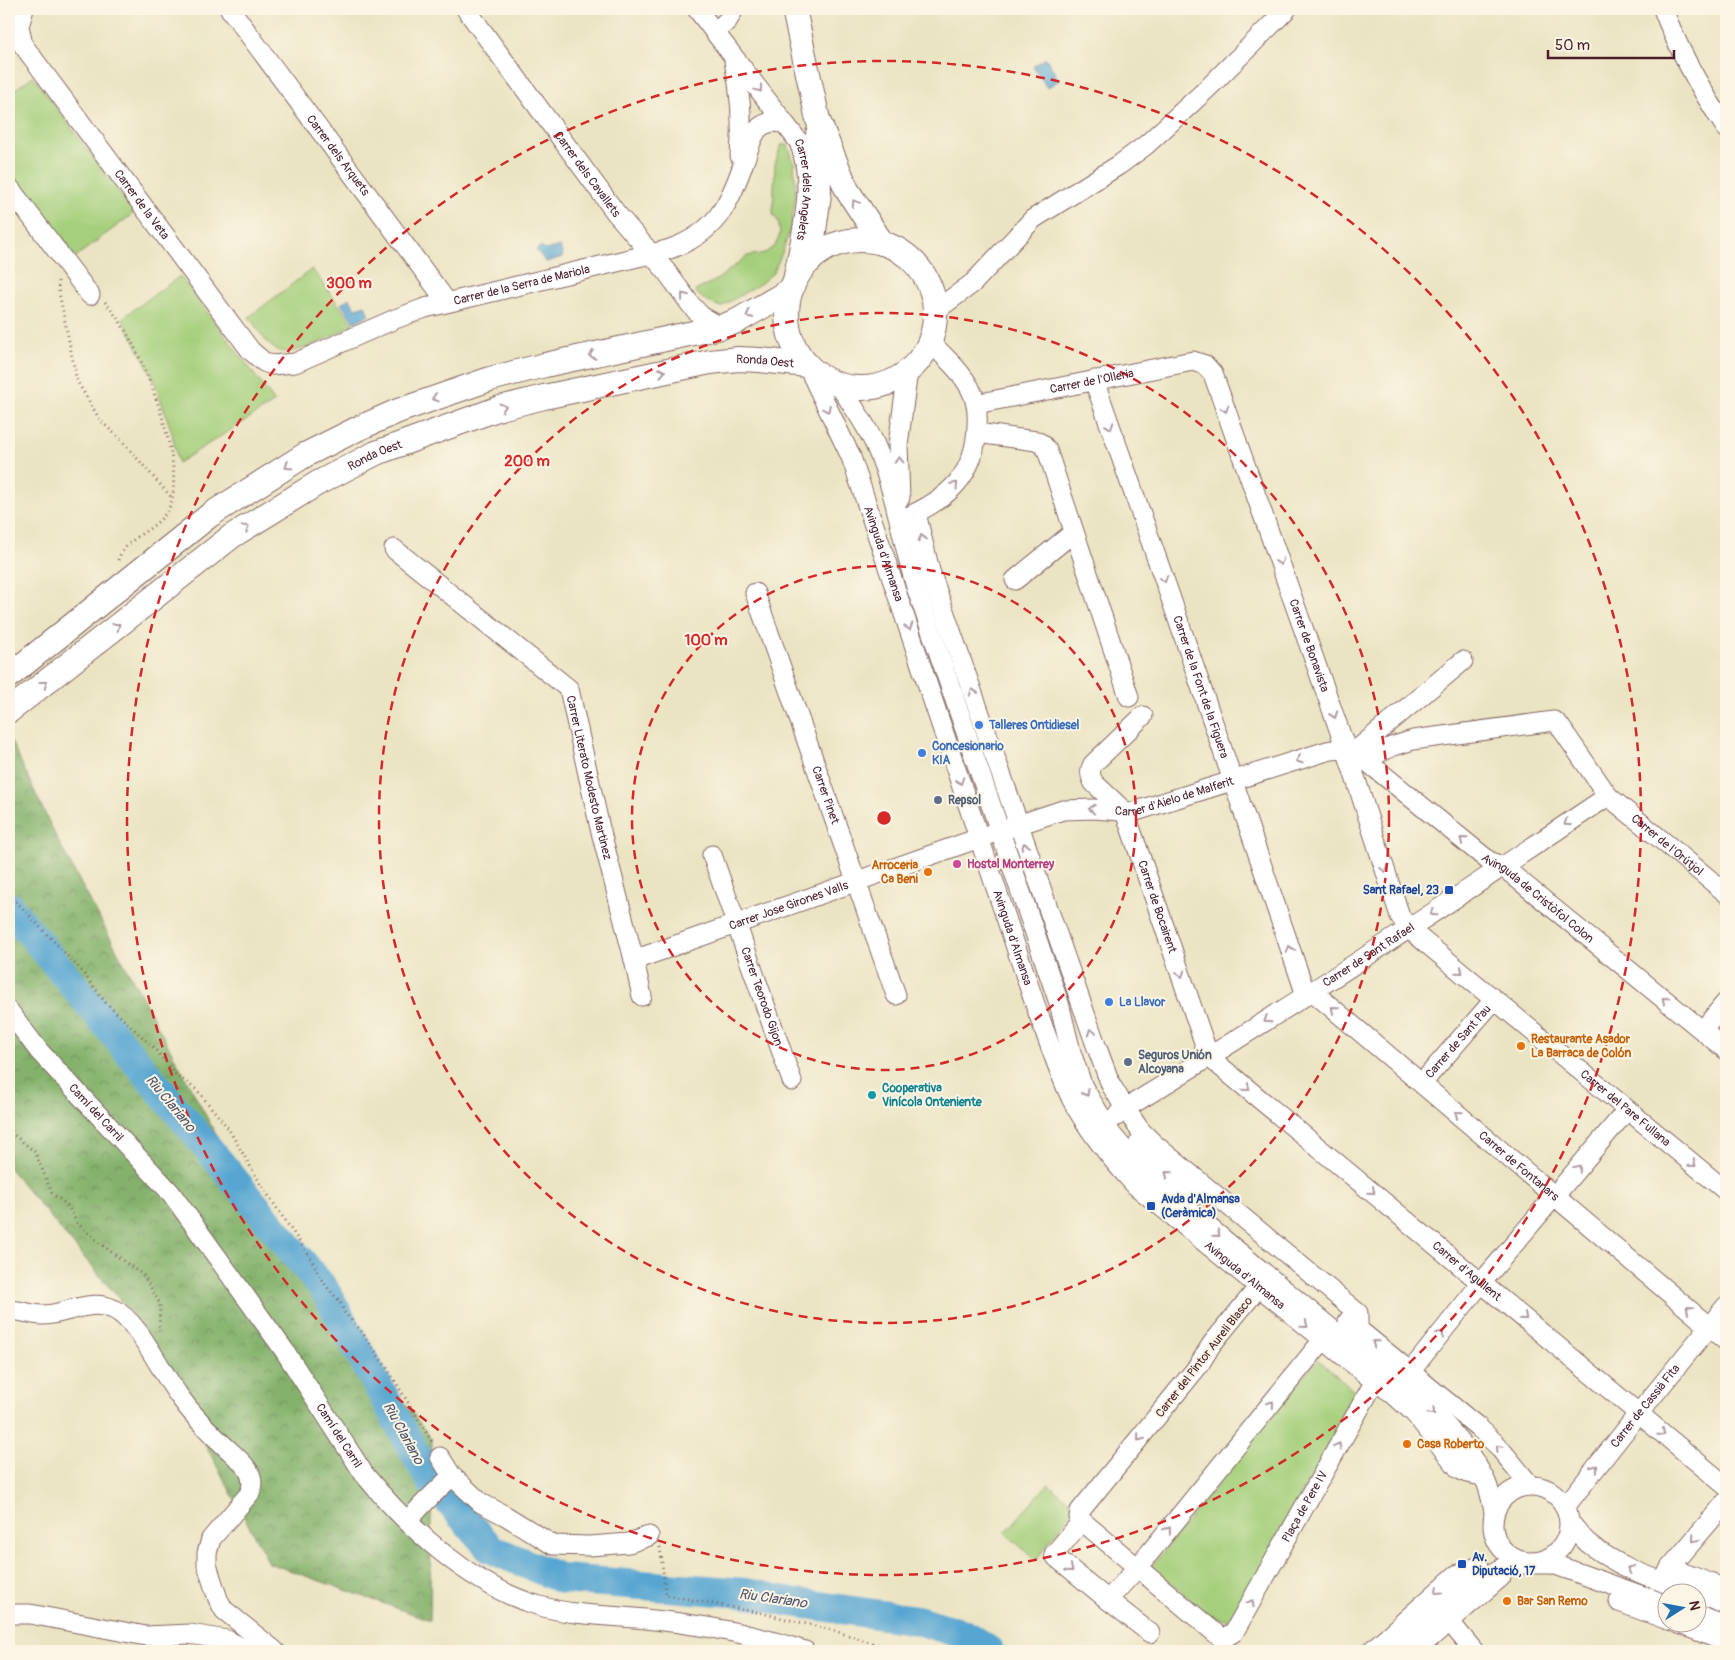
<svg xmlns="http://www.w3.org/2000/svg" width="1735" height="1660" viewBox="0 0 1735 1660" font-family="Pangolin,sans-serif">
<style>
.green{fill:#a5cf7c;stroke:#787754}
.forest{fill:url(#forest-crowns);stroke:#67684c}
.water{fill:#56a6d1;stroke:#50627e}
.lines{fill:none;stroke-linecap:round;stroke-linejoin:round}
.river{stroke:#56a6d1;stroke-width:30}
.minor-casing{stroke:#826460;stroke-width:21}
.major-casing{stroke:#826460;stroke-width:26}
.path{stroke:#826460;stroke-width:3;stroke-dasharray:1 4;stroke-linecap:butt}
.minor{stroke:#fff;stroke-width:19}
.major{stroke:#fff;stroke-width:24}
.oneway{stroke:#ae9aa0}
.ring{fill:none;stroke:#d62828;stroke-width:2.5;stroke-dasharray:9 6}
.shop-dot{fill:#3f7fe0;stroke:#fcf5e5;stroke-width:2}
.service-dot{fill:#5c6f8a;stroke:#fcf5e5;stroke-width:2}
.hotel-dot{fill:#d1479c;stroke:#fcf5e5;stroke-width:2}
.food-dot{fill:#e8710a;stroke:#fcf5e5;stroke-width:2}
.transit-dot{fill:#1a4fb4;stroke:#fcf5e5;stroke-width:2}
.culture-dot{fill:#0f9aa8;stroke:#fcf5e5;stroke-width:2}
.labels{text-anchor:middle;stroke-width:4;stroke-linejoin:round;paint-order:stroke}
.street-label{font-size:12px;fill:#4a1f2b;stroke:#fcf5e5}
.shop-label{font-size:12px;font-weight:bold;fill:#366cbe;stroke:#fcf5e5;text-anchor:start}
.service-label{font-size:12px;font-weight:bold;fill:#4e5e75;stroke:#fcf5e5;text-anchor:start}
.hotel-label{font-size:12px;font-weight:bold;fill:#b23c85;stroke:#fcf5e5;text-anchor:start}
.food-label{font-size:12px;font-weight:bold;fill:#c56008;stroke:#fcf5e5;text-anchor:start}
.transit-label{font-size:12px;font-weight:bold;fill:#164399;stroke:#fcf5e5;text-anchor:start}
.culture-label{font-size:12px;font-weight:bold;fill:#0d838f;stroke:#fcf5e5;text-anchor:start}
.water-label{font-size:14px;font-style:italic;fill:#4f556d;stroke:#fcf5e5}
.centre{fill:#d62828;stroke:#fcf5e5;stroke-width:2.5}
.ring-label{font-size:15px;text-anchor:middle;font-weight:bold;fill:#d62828;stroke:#fcf5e5;stroke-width:4;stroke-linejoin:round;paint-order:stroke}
</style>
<defs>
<pattern id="forest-crowns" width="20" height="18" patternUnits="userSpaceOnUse" patternTransform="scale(1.25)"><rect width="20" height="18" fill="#84b26c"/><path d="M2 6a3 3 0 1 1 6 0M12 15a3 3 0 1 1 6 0" fill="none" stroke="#6e9059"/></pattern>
</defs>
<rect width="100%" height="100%" fill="#fcf5e5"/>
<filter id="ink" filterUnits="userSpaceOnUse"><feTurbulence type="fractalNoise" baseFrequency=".02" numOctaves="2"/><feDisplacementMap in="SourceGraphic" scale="10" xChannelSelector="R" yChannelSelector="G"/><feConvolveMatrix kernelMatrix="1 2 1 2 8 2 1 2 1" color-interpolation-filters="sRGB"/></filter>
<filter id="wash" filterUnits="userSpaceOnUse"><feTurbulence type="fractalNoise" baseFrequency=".0096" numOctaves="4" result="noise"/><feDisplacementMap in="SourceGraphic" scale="20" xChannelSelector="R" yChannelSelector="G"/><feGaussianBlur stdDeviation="1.12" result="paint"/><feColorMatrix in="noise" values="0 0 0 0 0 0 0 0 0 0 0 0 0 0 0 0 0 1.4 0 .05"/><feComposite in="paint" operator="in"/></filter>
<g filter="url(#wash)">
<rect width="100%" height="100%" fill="#ebe4c3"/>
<path class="green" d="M33,76L134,213L70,261L9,178V94Z
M781,145H788L794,163L796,191L791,227L782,253L773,273L761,283L721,307C710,303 702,300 695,291L718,279L747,256L765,253L775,246L780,234L778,221L773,214L775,164Z
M312,269L354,325C337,333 293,359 277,350C265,344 257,327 249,317Z
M180,276L275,402L178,463L172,433L153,377L122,318Z
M1318,1359L1357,1394L1237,1612L1229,1619L1219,1618L1207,1614L1152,1566Z
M1048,1484L1076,1506L1036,1560L1005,1533Z"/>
<path class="forest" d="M9,737L57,839L233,1166L432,1440L430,1620L269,1563L141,1325L9,1168Z"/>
<path class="water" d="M1046,58L1059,80L1047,88L1033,66Z
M541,246L545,250L560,246L563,257L546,262L536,250Z
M349,298L356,308L365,305L369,315L354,322L341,304Z"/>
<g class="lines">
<path class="river" d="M9,907L324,1289L430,1480L491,1549L562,1579L746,1593L791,1602L917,1620L964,1634L989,1651"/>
</g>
</g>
<g filter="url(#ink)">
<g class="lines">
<defs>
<g id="minor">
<path id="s1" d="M24,9L19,26L23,45L251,351L264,362L272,365L295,363L395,319L425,308L667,250C716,234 729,205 745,159C749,149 752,135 759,128C767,121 775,122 784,123"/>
<path id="s2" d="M230,9L447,302"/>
<path id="s3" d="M466,9L616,213L666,271L691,305L701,316L721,327"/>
<path id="s4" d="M697,9L799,142C818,189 798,243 791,290"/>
<path d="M1663,9C1679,52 1701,90 1726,128"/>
<path d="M715,32L728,20L734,9"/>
<path d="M734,61C741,93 743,123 740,156"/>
<path d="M9,187L90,295"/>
<path d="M935,311L973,283L1033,219L1119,165L1146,145L1209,87L1287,9"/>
<path id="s5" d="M807,365L851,457L1037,1010C1048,1039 1058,1071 1072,1100C1089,1132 1112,1160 1136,1186L1369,1377L1392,1393L1414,1413L1459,1469L1467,1473L1482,1476"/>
<path id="s6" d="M1094,380L1170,596L1306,995"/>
<path d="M839,385C852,405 867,425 876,447C896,492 902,541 916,587L1059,1003L1071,1052L1083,1087L1112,1135L1146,1175L1357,1350C1404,1385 1460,1428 1486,1482C1490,1491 1492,1502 1494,1512"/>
<path id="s7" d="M976,404L1193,361L1205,365L1213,374L1346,749L1400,916L1409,929L1726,1191"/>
<path d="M977,433L1036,441L1042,444L1047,450L1129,697"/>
<path d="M900,498L898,445L908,371"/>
<path d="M916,513L930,571L1097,1048L1111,1085L1125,1108L1140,1130L1153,1143L1358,1313V1329"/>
<path d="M905,518C948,499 976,475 977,425C978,412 976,399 970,388C960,370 944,356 930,342"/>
<path id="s8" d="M394,549L569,689L600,828L634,960L642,996"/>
<path d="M1015,580L1074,532"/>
<path id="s9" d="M755,593L896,995"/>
<path id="s10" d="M1143,716L1093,764C1089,771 1090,776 1094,783L1125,812L1209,1057L1726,1486"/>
<path d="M1354,752L1463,661"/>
<path id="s11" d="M1365,760L1391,747L1413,740L1554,721L1559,725L1608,796L1726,893"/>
<path id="s12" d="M712,855L792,1081"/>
<path id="s13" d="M634,960L999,831L1063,810L1094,809L1133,812L1327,751C1343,747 1352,751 1365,760L1489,861L1503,867L1726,1050"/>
<path id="s14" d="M1312,991L1726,1341"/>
<path id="s15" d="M9,1011L39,1051L171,1193L284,1350L364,1474C408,1528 472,1587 540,1606C575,1616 610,1615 645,1619C699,1624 754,1634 805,1651"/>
<path d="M1703,1030L1726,1002"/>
<path id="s16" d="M1422,1083L1494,1000"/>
<path id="s17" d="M1117,1116L1121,1111C1286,1011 1448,904 1608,796"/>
<path d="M1139,1143L1157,1164L1195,1196"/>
<path id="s18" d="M1266,1278L1211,1345L1199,1365L1080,1511L1079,1517L1082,1521L1220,1637H1226L1234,1632L1380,1372"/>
<path d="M9,1310C20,1310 31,1315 42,1315C66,1315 90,1298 113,1309C138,1320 160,1370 177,1393C192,1415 211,1434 231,1452C244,1464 257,1474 250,1493L211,1539L207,1553V1565L218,1599L224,1610L275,1651"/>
<path d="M1348,1321L1478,1427L1497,1445L1530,1485"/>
<path d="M1410,1372L1482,1282L1627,1110"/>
<path d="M440,1457L452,1476L481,1503L506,1516L553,1545L590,1546L629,1543L649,1536"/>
<circle cx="1531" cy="1524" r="38"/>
<path id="s19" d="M1565,1507L1639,1413L1726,1306"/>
<path d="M408,1520L427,1500L452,1476"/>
<path d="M1082,1521L1054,1554L1057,1558L1108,1600L1138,1567L1323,1340"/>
<path d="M1570,1523C1576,1529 1581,1537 1588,1543C1618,1568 1655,1579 1692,1592"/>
<path d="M1670,1568L1726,1589"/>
<path d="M1663,1582L1670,1568L1726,1502"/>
<path d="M1698,1594L1726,1605"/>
<path d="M1108,1600L1150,1633"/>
<path d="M1619,1602L1668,1620"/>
<path d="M9,1614H30L146,1636L190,1634L227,1640L248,1651"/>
<path d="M1698,1616L1726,1626"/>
<path d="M1449,1621L1474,1651"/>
<path d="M1674,1622L1726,1642"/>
<path d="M1371,1651L1456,1575L1479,1566"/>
<path d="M1393,1651L1460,1593L1509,1564H1553L1668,1605"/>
<path d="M1415,1651L1501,1577"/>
</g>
<g id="major">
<path d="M794,9L818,120L847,190L882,243"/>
<circle cx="861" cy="314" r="74"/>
<path d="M810,261L819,194L818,134"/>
<path d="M9,676L210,515L305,455L357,429L398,411L490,379L545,365L721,327L737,321L791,290"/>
<path id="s20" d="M9,711L232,536L318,483L376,453L500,408L544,397L710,362L738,359L760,360L807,365"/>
</g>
</defs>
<use href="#minor" class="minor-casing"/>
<use href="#major" class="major-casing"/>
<path class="path" d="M58,281L59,292L77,381L100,420L122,441L171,497
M105,302C111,310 118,318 123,327C146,362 188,469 169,508C157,532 125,535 117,563
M9,894L81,970L105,1002L155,1049L176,1075L197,1090L228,1128L260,1183L311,1259L326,1286L340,1302L344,1312L361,1331L387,1368L432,1442
M9,1127L14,1135L35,1152L52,1193L68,1206L77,1223L102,1245L144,1276L160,1304L159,1331
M660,1547L666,1595L761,1613L832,1630L897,1651"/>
<use href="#minor" class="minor"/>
<use href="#major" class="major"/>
</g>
<defs><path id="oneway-chevron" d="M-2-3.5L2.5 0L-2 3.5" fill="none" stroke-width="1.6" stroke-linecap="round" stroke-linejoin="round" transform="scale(1.25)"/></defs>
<g class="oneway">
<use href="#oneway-chevron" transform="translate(759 89) rotate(53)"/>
<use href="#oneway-chevron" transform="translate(855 203) rotate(-122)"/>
<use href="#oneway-chevron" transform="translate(684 296) rotate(-128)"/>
<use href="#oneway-chevron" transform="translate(749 315) rotate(152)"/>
<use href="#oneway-chevron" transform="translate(592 355) rotate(168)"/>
<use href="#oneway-chevron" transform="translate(662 372) rotate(-12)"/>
<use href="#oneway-chevron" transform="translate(435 398) rotate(161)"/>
<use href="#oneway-chevron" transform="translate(503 407) rotate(-16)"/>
<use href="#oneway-chevron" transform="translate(827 409) rotate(64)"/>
<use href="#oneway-chevron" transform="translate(1225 409) rotate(70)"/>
<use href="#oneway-chevron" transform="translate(1110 426) rotate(71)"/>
<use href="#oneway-chevron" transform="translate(899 460) rotate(-92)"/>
<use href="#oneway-chevron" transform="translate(288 466) rotate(148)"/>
<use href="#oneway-chevron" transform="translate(955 485) rotate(-47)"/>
<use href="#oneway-chevron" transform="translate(246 528) rotate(-32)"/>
<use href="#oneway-chevron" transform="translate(922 538) rotate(-104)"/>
<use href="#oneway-chevron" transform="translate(1280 562) rotate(70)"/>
<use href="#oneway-chevron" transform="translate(1164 579) rotate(71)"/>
<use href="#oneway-chevron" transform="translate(117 626) rotate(-38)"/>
<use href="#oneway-chevron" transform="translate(909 627) rotate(71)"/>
<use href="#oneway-chevron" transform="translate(44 684) rotate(-38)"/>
<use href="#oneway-chevron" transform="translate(973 692) rotate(-109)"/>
<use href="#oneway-chevron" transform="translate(1334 715) rotate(70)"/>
<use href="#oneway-chevron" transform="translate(1299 760) rotate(162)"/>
<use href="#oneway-chevron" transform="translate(960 781) rotate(71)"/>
<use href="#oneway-chevron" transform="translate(1092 809) rotate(-176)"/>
<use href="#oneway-chevron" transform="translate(1567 823) rotate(146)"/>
<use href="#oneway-chevron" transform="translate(1463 840) rotate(-141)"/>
<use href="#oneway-chevron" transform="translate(1025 846) rotate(-110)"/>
<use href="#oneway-chevron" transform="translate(1385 869) rotate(72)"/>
<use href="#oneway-chevron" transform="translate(1433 913) rotate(147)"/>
<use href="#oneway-chevron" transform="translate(1290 949) rotate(-109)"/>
<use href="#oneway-chevron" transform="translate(1460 971) rotate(40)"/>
<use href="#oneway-chevron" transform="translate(1181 974) rotate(71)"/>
<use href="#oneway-chevron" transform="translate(1665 1000) rotate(-141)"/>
<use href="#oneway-chevron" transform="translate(1334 1009) rotate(-140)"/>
<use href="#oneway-chevron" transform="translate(1267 1020) rotate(147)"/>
<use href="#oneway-chevron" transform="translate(1091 1032) rotate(-110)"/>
<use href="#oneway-chevron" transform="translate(1247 1088) rotate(40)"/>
<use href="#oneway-chevron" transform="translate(1086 1093) rotate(60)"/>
<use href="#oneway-chevron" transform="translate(1458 1114) rotate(-140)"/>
<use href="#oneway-chevron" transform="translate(1693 1164) rotate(39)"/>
<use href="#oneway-chevron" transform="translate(1578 1168) rotate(-50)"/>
<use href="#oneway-chevron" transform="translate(1168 1174) rotate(-141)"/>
<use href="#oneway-chevron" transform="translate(1372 1191) rotate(40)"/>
<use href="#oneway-chevron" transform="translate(1217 1234) rotate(40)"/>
<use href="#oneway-chevron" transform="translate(1689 1309) rotate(-140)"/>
<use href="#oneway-chevron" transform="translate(1524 1317) rotate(40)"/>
<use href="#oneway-chevron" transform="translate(1305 1325) rotate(39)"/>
<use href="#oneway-chevron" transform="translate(1441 1334) rotate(-51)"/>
<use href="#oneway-chevron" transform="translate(1375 1343) rotate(-141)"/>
<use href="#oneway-chevron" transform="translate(1271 1404) rotate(-51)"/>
<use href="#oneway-chevron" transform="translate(1432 1412) rotate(45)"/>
<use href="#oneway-chevron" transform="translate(1662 1433) rotate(40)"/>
<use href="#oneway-chevron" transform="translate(1140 1438) rotate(129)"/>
<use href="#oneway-chevron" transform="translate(1338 1446) rotate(-61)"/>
<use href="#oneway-chevron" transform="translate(1499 1448) rotate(-132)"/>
<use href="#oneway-chevron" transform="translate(1595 1468) rotate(-52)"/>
<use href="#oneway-chevron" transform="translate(1168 1530) rotate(-51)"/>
<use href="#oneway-chevron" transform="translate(1695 1539) rotate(130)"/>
<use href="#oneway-chevron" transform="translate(1070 1569) rotate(39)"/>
<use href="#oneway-chevron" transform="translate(1630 1569) rotate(-155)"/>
<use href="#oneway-chevron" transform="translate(1438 1591) rotate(138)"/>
<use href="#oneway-chevron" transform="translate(1251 1603) rotate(-60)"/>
</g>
</g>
<g class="ring">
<circle cx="884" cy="818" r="252"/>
<circle cx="884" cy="818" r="505"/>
<circle cx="884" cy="818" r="757"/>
</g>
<g class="shop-dot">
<circle cx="979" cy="725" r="5"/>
<circle cx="922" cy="753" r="5"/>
<circle cx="1109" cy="1002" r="5"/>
</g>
<g class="service-dot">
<circle cx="938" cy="800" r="5"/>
<circle cx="1128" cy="1062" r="5"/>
</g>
<circle class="hotel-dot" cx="957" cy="864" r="5"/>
<g class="food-dot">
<circle cx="928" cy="872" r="5"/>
<circle cx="1521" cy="1046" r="5"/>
<circle cx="1407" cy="1444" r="5"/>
<circle cx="1507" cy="1601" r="5"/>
</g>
<g class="transit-dot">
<rect x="1444" y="885" width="10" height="10" rx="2.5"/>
<rect x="1146" y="1201" width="10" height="10" rx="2.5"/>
<rect x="1457" y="1559" width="10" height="10" rx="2.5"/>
</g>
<circle class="culture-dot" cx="872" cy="1095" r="5"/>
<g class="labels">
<g class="street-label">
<text dy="4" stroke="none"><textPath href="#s2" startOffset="182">Carrer dels Arquets</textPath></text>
<text dy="4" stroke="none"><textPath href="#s3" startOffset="205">Carrer dels Cavallets</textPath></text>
<text dy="4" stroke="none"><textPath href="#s4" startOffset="216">Carrer dels Angelets</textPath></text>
<text dy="4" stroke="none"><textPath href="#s1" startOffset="236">Carrer de la Veta</textPath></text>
<text dy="4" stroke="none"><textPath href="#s1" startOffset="708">Carrer de la Serra de Mariola</textPath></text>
<text dy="4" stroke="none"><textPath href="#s20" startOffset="852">Ronda Oest</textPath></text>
<text dy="4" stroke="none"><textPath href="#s7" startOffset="118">Carrer de l'Olleria</textPath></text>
<text dy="4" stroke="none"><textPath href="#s20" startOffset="448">Ronda Oest</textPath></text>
<text dy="4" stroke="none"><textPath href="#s5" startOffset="204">Avinguda d'Almansa</textPath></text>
<text dy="4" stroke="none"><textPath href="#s7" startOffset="534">Carrer de Bonavista</textPath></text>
<text dy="4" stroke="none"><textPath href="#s6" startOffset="325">Carrer de la Font de la Figuera</textPath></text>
<text dy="4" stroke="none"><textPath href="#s8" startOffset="315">Carrer Literato Modesto Martinez</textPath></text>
<text dy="4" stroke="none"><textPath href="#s9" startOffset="214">Carrer Pinet</textPath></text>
<text dy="4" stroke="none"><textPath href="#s13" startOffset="568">Carrer d'Aielo de Malferit</textPath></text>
<text dy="4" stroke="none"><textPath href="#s11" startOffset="364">Carrer de l'Orútjol</textPath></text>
<text dy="4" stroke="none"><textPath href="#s13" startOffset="990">Avinguda de Cristòfol Colon</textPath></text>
<text dy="4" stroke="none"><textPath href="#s13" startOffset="164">Carrer Jose Girones Valls</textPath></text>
<text dy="4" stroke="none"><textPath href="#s10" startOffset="232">Carrer de Bocairent</textPath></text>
<text dy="4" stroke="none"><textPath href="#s5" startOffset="609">Avinguda d'Almansa</textPath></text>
<text dy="4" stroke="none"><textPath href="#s17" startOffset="299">Carrer de Sant Rafael</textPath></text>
<text dy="4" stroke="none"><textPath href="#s12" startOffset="150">Carrer Teorodo Gijon</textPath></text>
<text dy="4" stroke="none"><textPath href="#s16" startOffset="55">Carrer de Sant Pau</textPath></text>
<text dy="4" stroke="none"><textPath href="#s7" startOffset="1116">Carrer del Pare Fullana</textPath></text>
<text dy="4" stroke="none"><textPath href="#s15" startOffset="134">Camí del Carril</textPath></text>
<text dy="4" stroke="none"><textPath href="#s14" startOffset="271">Carrer de Fontanars</textPath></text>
<text dy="4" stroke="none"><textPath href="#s10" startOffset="726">Carrer d'Agullent</textPath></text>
<text dy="4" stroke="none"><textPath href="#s5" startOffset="1030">Avinguda d'Almansa</textPath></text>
<text transform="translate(1204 1357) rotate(-52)" y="4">Carrer del Pintor Aureli Blasco</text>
<text dy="4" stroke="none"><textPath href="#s19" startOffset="129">Carrer de Cassià Fita</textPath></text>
<text dy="4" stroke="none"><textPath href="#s15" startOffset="539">Camí del Carril</textPath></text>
<text dy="4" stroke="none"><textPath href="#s18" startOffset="649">Plaça de Pere IV</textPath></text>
</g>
<g class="shop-label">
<text x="989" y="729">Talleres Ontidiesel</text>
<text x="932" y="750">Concesionario<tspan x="932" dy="14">KIA</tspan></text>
<text x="1119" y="1006">La Llavor</text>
</g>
<g class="service-label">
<text x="948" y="804">Repsol</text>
<text x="1138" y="1059">Seguros Unión<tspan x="1138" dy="14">Alcoyana</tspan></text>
</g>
<g class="hotel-label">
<text x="967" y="868">Hostal Monterrey</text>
</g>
<g class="food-label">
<text x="918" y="869" text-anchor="end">Arroceria<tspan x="918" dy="14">Ca Beni</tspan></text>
<text x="1531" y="1043">Restaurante Asador<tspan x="1531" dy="14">La Barraca de Colón</tspan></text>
<text x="1417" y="1448">Casa Roberto</text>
<text x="1517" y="1605">Bar San Remo</text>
</g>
<g class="transit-label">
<text x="1439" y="894" text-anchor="end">Sant Rafael, 23</text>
<text x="1161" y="1203">Avda d'Almansa<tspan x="1161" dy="14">(Ceràmica)</tspan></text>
<text x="1472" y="1561">Av.<tspan x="1472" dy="14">Diputació, 17</tspan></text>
</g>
<g class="culture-label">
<text x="882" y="1092">Cooperativa<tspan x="882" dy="14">Vinícola Onteniente</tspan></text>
</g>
<g class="water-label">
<text transform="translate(171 1103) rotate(50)" y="5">Riu Clariano</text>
<text transform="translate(404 1433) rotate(61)" y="5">Riu Clariano</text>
<text transform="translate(773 1598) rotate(8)" y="5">Riu Clariano</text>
</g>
</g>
<circle cx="884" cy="818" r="8" class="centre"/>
<g class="ring-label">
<text x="349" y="288">300 m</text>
<text x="527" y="466">200 m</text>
<text x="706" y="645">100 m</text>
</g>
<rect width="1735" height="1660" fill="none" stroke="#fcf5e5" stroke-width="30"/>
<g transform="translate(1682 1608) rotate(79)"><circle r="24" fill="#fcf5e5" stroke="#b59f9b"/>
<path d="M0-4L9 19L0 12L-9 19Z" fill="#1f6fb2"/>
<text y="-8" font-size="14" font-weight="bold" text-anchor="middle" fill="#4a1f2b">N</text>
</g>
<path d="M1548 50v8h126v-8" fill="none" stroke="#4a1f2b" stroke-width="2.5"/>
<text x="1555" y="50" font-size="15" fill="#4a1f2b" stroke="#fcf5e5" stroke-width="4" paint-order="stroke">50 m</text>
</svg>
